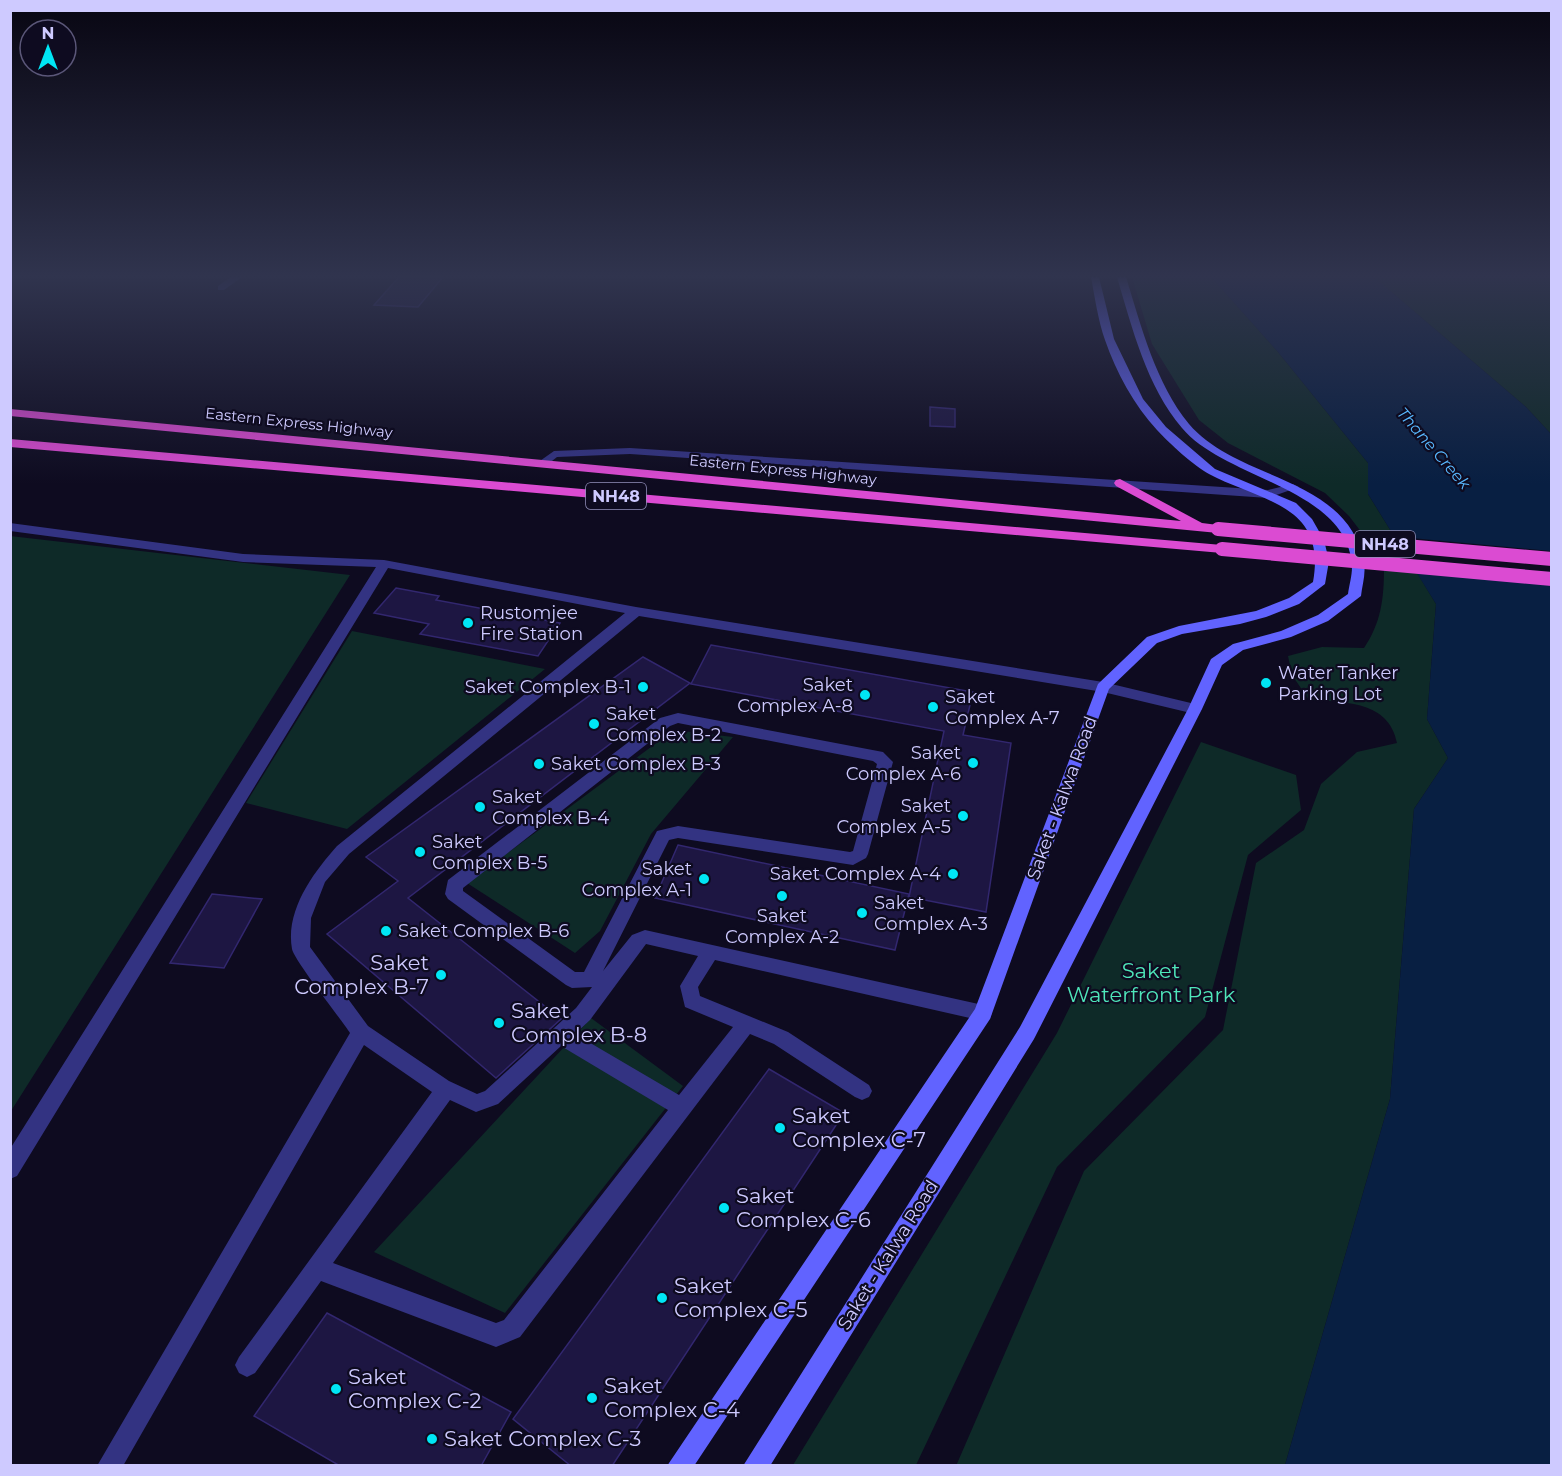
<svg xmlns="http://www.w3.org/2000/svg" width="1562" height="1476" viewBox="0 0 1562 1476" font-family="Montserrat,sans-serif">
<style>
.green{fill:#0e2a28}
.water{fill:#081f42}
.pier{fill:#0e0b20}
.building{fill:#1d1642;stroke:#32276f;stroke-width:1.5}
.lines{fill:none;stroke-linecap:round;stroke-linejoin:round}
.minor{fill:#333382;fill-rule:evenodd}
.tertiary{fill:#333382;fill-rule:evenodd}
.secondary{fill:#6163ff;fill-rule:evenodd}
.trunk{fill:#db4bd2;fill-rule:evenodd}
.trunk-bridge{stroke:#db4bd2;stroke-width:14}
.poi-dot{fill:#00e6f5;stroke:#0e0b20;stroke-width:2}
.labels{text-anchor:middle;stroke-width:4.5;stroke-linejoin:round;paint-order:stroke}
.far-street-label{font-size:15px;fill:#cecaff;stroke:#0e0b20}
.far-water-label{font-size:16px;font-style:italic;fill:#58b8ff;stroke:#0e0b20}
.shield{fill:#0e0b20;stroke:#9491bc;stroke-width:1.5}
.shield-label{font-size:16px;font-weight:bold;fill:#cecaff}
.poi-label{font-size:18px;fill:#cecaff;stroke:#0e0b20;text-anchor:start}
.street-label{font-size:18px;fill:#cecaff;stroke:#0e0b20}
.near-poi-label{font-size:21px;fill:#cecaff;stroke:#0e0b20;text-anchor:start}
.near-park-label{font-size:21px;fill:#4fe6ba;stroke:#0e0b20}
</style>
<rect width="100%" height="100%" fill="#0e0b20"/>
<path class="green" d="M1132,277H1211L1278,352L1368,463V494L1394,536L1362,533L1349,516L1325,493L1228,443L1199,420L1152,344Z
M1374,277H1551V434L1526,407Z
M10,536L350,575L11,1111H10Z
M1384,568L1416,571L1436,604L1427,719L1448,758L1414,809L1390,1099L1285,1465L956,1466L1084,1171L1223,1030L1256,863L1304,830L1321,784L1357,752L1397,743C1389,701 1345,702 1309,700L1292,675L1288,656L1322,647L1364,648C1381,623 1384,599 1384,568Z
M352,631L545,669L347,829L246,803Z
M674,730L733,737L651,834L600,931L575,953L467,883Z
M1201,742L1296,775L1301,810L1248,855L1205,1017L1057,1167L916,1465H793L1057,1033Z
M591,1018L683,1086L505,1313L374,1252Z"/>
<path class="water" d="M1211,277H1374L1526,407L1551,434V1465H1285L1390,1099L1414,809L1448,758L1427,719L1436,604L1368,494V463L1278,352Z"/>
<path class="pier" d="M1390,536L1551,551V584L1412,571Z"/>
<path class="building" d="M399,277H443L418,307L374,305Z
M930,407L955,409V427L930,426Z
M396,588L439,596L436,600L560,623L538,656L420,634L429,624L374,613Z
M711,645L973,692L963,735L1011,743L986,912L909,897L944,731L691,684Z
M643,657L690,683L408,898L561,1019L496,1078L327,934L398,881L366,857Z
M678,845L909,894L895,950L655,898Z
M212,894L262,899L224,968L170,963Z
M769,1069L844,1113L612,1466H571L513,1419Z
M327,1313L511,1412L481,1466H340L254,1416Z"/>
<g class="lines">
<path class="minor" d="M231,277H242L224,290H218V286Z
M10,523L243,554L384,560L636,607L1103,682L1195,704L1202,709L1195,714L1103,692L639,616L349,854L325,882L311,918L310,947L368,1026L449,1081L477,1094L485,1091L576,1008L592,987L572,988L566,985L448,899L445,894L448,880L660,718L678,713L883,752L893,762L868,854L866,858L853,865L678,838L669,840L603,971L632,935L645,930L983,1005L990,1007L992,1013L990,1019L983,1021L715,960L698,987L700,996L788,1032L869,1085L872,1091L869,1097L862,1100L855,1097L774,1044L750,1034L520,1337L496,1347L321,1281L255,1373L247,1377L239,1373L235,1365L239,1357L432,1092L364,1045L123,1466H97L350,1033C341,1019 294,960 292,949C285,910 314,872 337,846L625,613L388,568L17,1176L10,1179V1149L376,567L243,562L10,531ZM678,723L873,761L877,764L853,851L850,852L678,826L657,831L584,972H575L463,891V888L670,726ZM646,944L698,956L680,986L685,1007L733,1027L679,1095L575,1034L590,1020ZM561,1046L668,1110L504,1320L496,1323L333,1263L450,1100L476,1112L498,1104Z"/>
<path class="tertiary" d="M630,448L1268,490L1293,484L1299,487L1268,498L630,454L557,457L547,465H539L537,463L554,451Z"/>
<path class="secondary" d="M1091,277H1099L1114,339L1143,399L1166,427L1215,469L1296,503L1312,519L1324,540L1329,561L1325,584L1299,604L1266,617L1240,624L1182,634L1157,643L1109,689L990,1019L694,1466H667L975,1009L1098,684L1147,637L1179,626L1256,611L1289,598L1313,582C1327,504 1262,502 1209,474C1194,466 1169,443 1157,430C1134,405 1116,372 1105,340C1098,320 1095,298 1091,277Z
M1117,277H1126C1141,326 1156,384 1189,424C1238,482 1350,476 1364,564C1366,574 1362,586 1361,596L1328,621L1291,637L1243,650L1222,665L1202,709L1034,1039L770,1466H743L1020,1027L1188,709L1211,659L1233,644L1281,631L1318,615L1348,594C1349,586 1352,576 1352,567C1349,488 1225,480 1182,428C1147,387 1132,328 1117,277Z"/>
<path class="trunk" d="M10,409L1181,521L1116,486L1114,483L1116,480L1120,479L1202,523L1218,525L1225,529L1218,533L10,416Z
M10,439L1222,545L1229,549L1222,553L10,447Z"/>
<path class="trunk-bridge" d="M1218,529L1552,559
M1222,549L1552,579"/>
</g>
<linearGradient id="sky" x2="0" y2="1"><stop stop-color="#080612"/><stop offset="0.57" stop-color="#30344e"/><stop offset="1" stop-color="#30344e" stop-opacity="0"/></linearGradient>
<rect width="1562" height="484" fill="url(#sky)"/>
<g class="poi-dot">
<circle cx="468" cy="623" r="6"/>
<circle cx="1266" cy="683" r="6"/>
<circle cx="643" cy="687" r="6"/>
<circle cx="865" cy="695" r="6"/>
<circle cx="933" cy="707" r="6"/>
<circle cx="594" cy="724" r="6"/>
<circle cx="973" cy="763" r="6"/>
<circle cx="539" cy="764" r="6"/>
<circle cx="480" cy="807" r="6"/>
<circle cx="963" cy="816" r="6"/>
<circle cx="420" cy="852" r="6"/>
<circle cx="953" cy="874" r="6"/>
<circle cx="704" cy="879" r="6"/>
<circle cx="782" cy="896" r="6"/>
<circle cx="862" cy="913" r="6"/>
<circle cx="386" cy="931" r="6"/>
<circle cx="441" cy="975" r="6"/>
<circle cx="499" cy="1023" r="6"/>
<circle cx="780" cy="1128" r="6"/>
<circle cx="724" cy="1208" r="6"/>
<circle cx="662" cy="1298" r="6"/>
<circle cx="336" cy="1389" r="6"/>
<circle cx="592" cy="1398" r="6"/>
<circle cx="432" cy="1439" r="6"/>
</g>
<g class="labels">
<g class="far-street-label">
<text transform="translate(299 423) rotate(6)" y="5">Eastern Express Highway</text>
<text transform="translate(783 470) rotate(6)" y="5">Eastern Express Highway</text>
</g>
<g class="far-water-label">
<text transform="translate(1434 448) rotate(49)" y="6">Thane Creek</text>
</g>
<g class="shield">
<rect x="586" y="483" width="60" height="26" rx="4.5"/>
<rect x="1355" y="531" width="60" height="26" rx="4.5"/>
</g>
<g class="shield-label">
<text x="616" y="502">NH48</text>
<text x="1385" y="550">NH48</text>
</g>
<g class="poi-label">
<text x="480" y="619">Rustomjee<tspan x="480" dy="21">Fire Station</tspan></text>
<text x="1278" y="679">Water Tanker<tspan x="1278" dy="21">Parking Lot</tspan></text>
<text x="853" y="691" text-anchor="end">Saket<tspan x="853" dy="21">Complex A-8</tspan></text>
<text x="631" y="693" text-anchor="end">Saket Complex B-1</text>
<text x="945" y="703">Saket<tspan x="945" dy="21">Complex A-7</tspan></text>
<text x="606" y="720">Saket<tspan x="606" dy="21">Complex B-2</tspan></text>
<text x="961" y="759" text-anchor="end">Saket<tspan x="961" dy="21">Complex A-6</tspan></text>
<text x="551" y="770">Saket Complex B-3</text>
<text x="492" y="803">Saket<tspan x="492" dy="21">Complex B-4</tspan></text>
<text x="951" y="812" text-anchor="end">Saket<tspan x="951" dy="21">Complex A-5</tspan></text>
<text x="432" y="848">Saket<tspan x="432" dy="21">Complex B-5</tspan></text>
<text x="692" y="875" text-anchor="end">Saket<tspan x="692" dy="21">Complex A-1</tspan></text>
<text x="941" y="880" text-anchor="end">Saket Complex A-4</text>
<text x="874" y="909">Saket<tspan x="874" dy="21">Complex A-3</tspan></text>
<text x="782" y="922" text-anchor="middle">Saket<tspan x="782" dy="21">Complex A-2</tspan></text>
<text x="398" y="937">Saket Complex B-6</text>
</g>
<g class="street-label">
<text transform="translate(1062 798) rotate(-70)" y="6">Saket - Kalwa Road</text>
<text transform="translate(888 1255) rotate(-58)" y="6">Saket - Kalwa Road</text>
</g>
<g class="near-poi-label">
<text x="429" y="970" text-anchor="end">Saket<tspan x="429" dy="24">Complex B-7</tspan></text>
<text x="511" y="1018">Saket<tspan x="511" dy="24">Complex B-8</tspan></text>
<text x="792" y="1123">Saket<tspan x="792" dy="24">Complex C-7</tspan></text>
<text x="736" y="1203">Saket<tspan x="736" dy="24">Complex C-6</tspan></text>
<text x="674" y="1293">Saket<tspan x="674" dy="24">Complex C-5</tspan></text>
<text x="348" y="1384">Saket<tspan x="348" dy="24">Complex C-2</tspan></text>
<text x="604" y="1393">Saket<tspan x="604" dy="24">Complex C-4</tspan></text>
<text x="444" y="1446">Saket Complex C-3</text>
</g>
<g class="near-park-label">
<text x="1151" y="978">Saket<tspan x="1151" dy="24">Waterfront Park</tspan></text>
</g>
</g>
<rect width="1562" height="1476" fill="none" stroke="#cecaff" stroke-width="24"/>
<g transform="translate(48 48)"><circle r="28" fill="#0e0b20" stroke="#5b5779" stroke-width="1.5"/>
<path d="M0-4.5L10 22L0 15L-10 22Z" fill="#00e6f5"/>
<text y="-9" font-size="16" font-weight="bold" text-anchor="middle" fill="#cecaff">N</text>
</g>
</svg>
